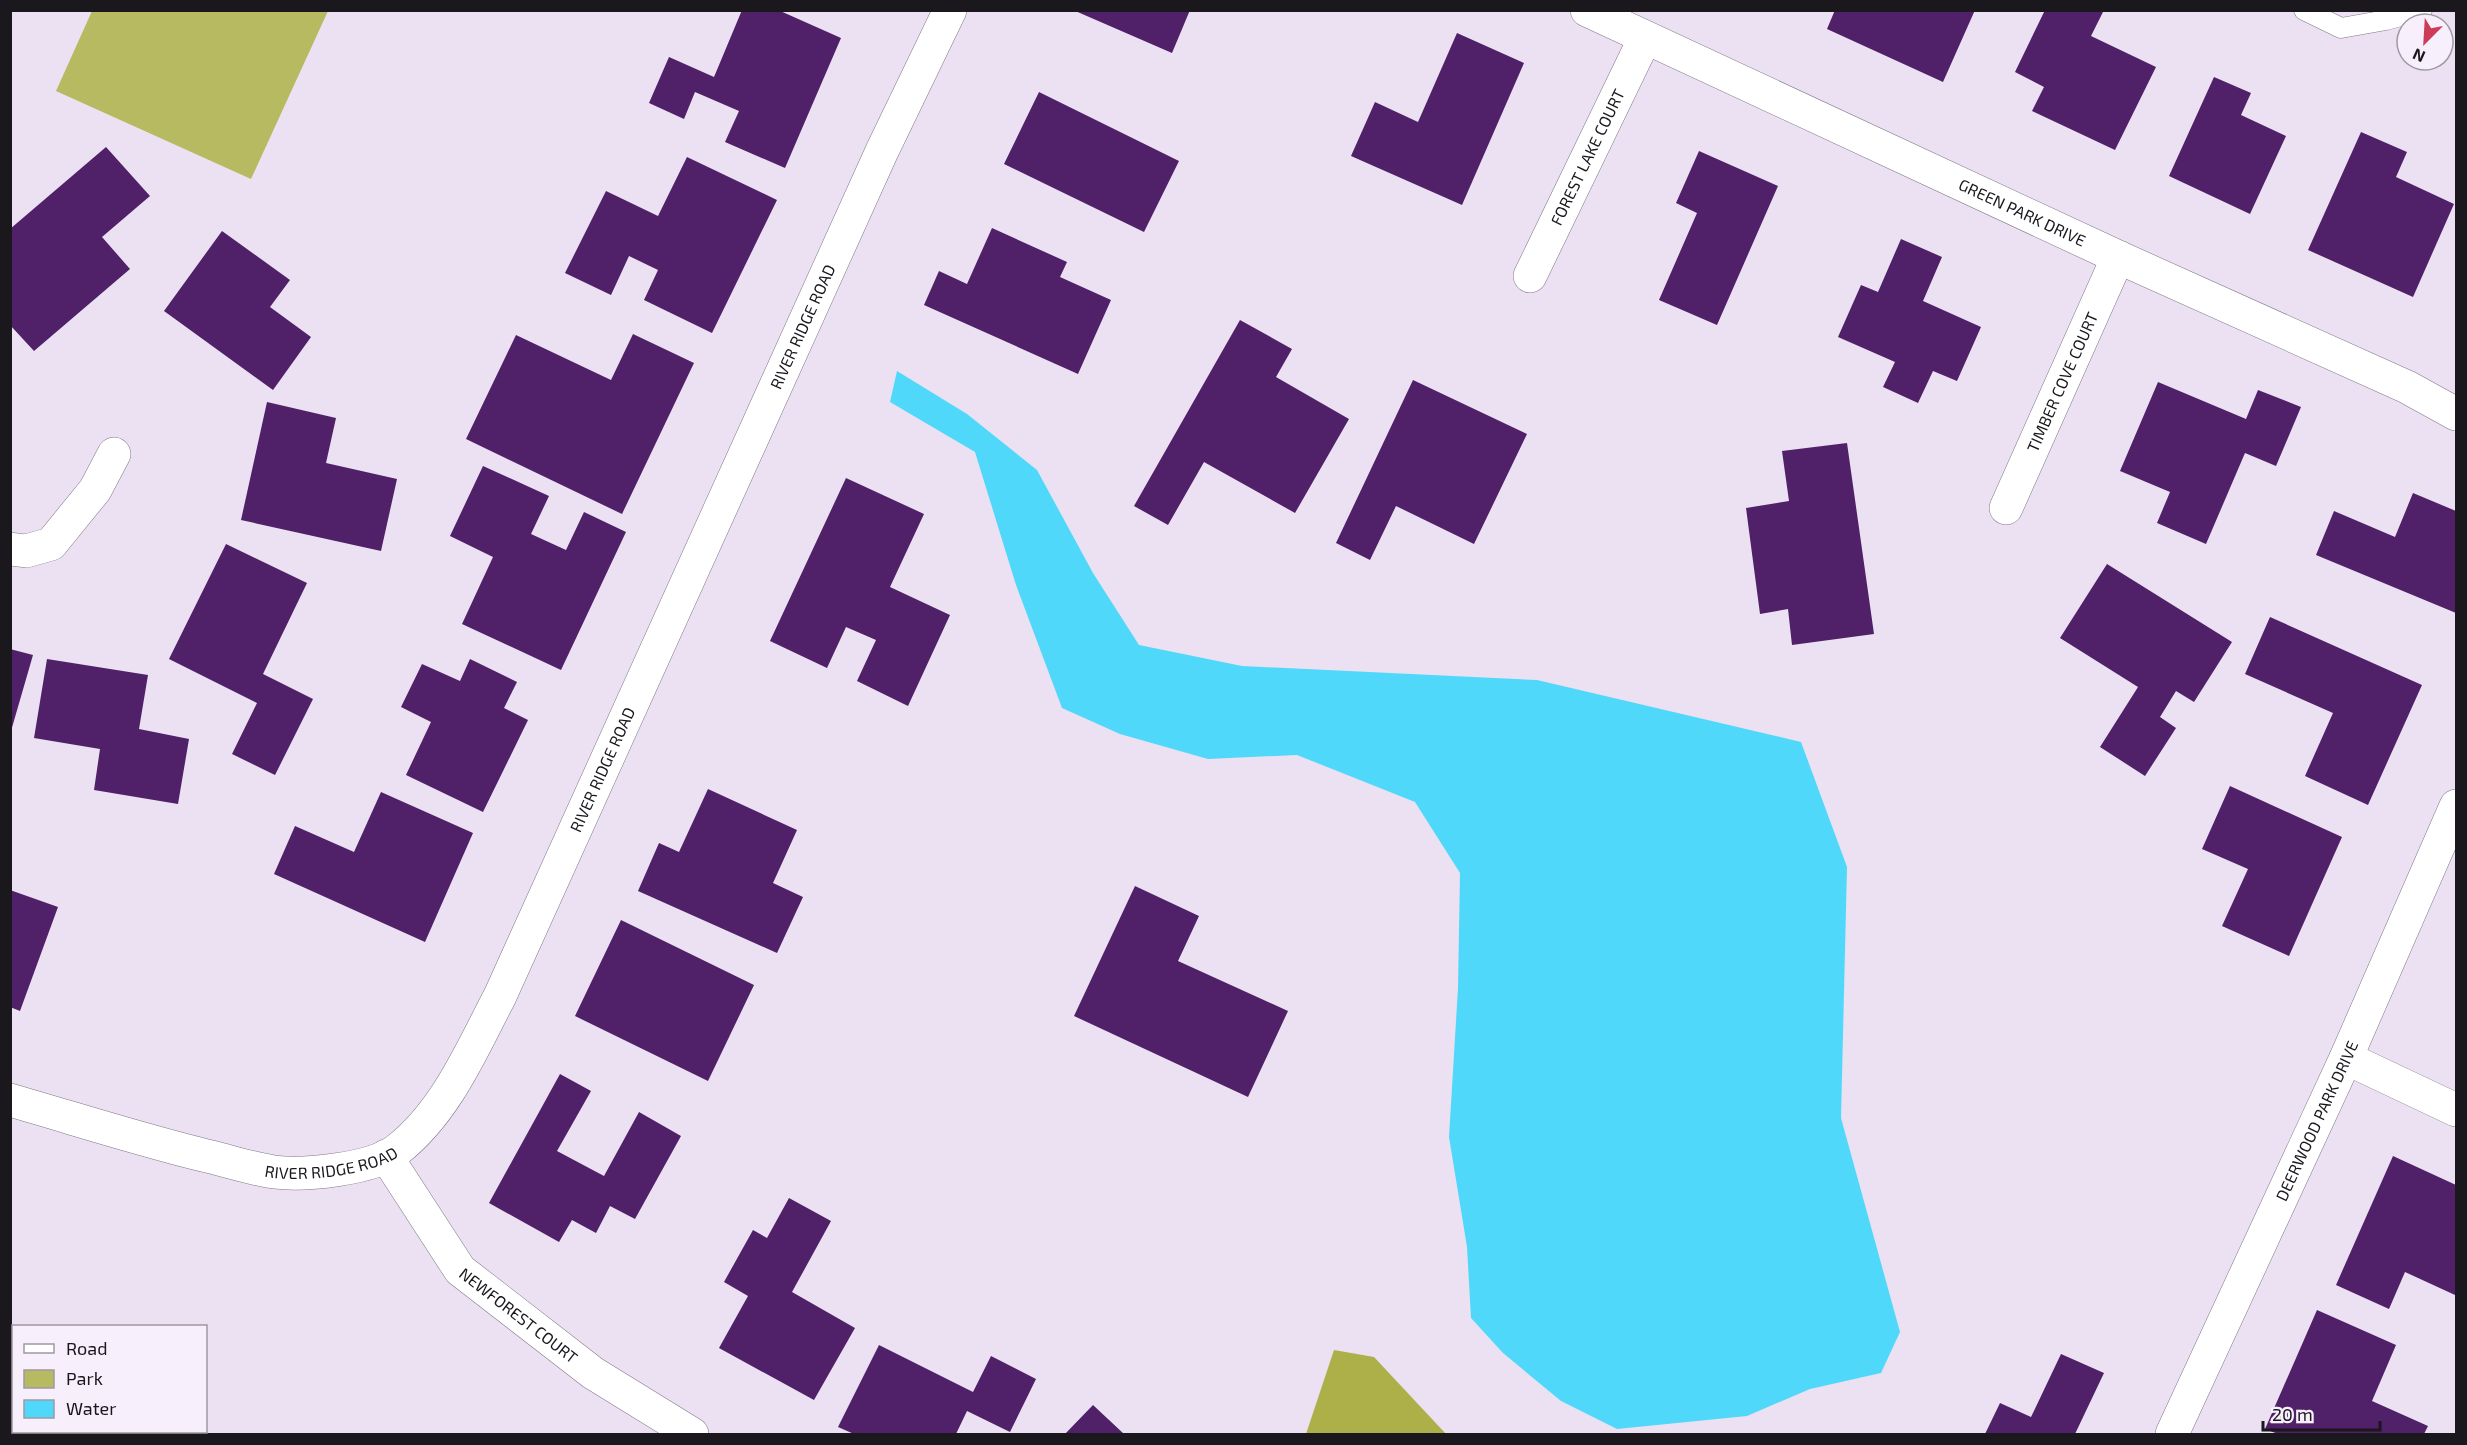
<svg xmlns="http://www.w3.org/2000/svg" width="2467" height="1445" viewBox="0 0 2467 1445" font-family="'Exo 2',sans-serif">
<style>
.green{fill:#b7ba60}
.forest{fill:#adaf49}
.water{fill:#50d8fb}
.building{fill:#502068}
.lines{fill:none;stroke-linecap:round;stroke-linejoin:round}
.service-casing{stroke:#817887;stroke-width:21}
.minor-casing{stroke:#817887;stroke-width:34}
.service{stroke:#fff;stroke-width:20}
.minor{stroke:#fff;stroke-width:33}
.labels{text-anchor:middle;stroke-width:6;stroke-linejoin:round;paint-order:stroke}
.street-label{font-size:16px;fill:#1a171d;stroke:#f8effd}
</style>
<rect width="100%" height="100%" fill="#ebe1f2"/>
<path class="green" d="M92,11V10L328,11L251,179L56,91Z"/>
<path class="forest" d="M1334,1350L1374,1357L1446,1434H1306Z"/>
<path class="water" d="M897,371L967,414L1037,470L1093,573L1139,645L1242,666L1537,680L1801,742L1847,867L1841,1118L1900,1332L1881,1373L1810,1389L1747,1416L1617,1429L1561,1401L1503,1353L1471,1318L1467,1247L1449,1137L1458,988L1460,873L1415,802L1297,755L1208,759L1120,734L1062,708L1016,585L975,452L890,402Z"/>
<path class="building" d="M742,10H778L841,38L785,168L725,142L739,111L695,92L684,119L649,103L669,57L714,77Z
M1073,10H1190L1172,53Z
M1835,10H1975L1943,82L1827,29Z
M2045,10H2104L2091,36L2156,67L2115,150L2032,111L2044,87L2015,72Z
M1457,33L1524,63L1462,205L1351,156L1375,102L1418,122Z
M2214,77L2251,93L2241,115L2286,136L2250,214L2169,176Z
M1039,92L1179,161L1144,232L1004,164Z
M2361,132L2407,152L2396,177L2454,204L2413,297L2308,250Z
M106,147L150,196L102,237L130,269L34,351L10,325V229Z
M1699,151L1778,186L1717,325L1659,300L1697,213L1676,203Z
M687,157L777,200L712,333L644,300L658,270L629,256L611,295L565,273L606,191L658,216Z
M992,228L1067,262L1060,277L1111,300L1078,374L924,305L939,271L967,284Z
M222,231L290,280L270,307L311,337L273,390L164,311Z
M1901,239L1942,257L1923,301L1981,327L1957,381L1933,371L1918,403L1883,387L1895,362L1838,337L1861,285L1878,292Z
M1240,320L1292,349L1276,377L1349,419L1295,513L1204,462L1168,525L1134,506Z
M633,334L694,363L622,514L466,439L516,335L611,380Z
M1413,380L1527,434L1474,544L1396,506L1370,560L1336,543Z
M2158,382L2246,419L2258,390L2301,407L2276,466L2245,453L2206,544L2157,523L2170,492L2120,471Z
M267,402L336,418L326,463L397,479L381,551L241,520Z
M1847,443L1874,634L1792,645L1788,609L1760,614L1746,508L1789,501L1782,451Z
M483,466L549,496L531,534L566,550L584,512L626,532L561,670L462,624L493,557L450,536Z
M846,478L924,514L890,587L950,615L908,706L857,681L876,640L846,627L827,668L770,641Z
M2413,493L2456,511V613L2316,555L2334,511L2395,537Z
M226,544L307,583L263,674L313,699L275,775L232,754L257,703L169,659Z
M2107,564L2232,642L2194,702L2176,691L2160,717L2176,728L2145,776L2100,747L2138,687L2060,638Z
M2270,617L2422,685L2368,805L2305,776L2333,713L2245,674Z
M10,649L33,655L11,731L10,730Z
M47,659L148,675L139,729L189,739L178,804L94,790L100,749L34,738Z
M470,659L517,682L504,708L528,720L483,812L406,775L431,722L401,707L422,664L460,681Z
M2230,786L2342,837L2289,956L2222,926L2248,869L2202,849Z
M708,789L797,830L773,883L803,897L777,953L638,891L659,843L679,852Z
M381,792L473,833L425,942L274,874L295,826L354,852Z
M1135,886L1199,916L1178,961L1288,1011L1248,1097L1074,1016Z
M10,890L58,907L20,1011L10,1007Z
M621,920L754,985L708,1081L575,1016Z
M560,1074L591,1091L557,1151L604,1176L639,1112L681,1136L635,1219L610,1206L596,1233L572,1220L559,1242L489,1203Z
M2393,1156L2456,1185V1291L2455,1295L2405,1272L2389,1309L2336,1285Z
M789,1198L831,1221L792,1292L855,1328L814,1400L719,1348L748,1296L724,1282L753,1230L767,1238Z
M2317,1310L2396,1345L2372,1401L2428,1426L2424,1434H2278L2265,1429Z
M879,1345L973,1392L991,1356L1036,1379L1010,1432L967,1411L956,1434H854L838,1427Z
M2061,1354L2104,1373L2075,1434H1985L2000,1403L2031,1417Z
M1093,1405L1124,1434H1065Z"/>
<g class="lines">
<defs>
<path id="service" d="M2304,10L2341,28L2386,20L2422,10"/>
<g id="minor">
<path id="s1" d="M1587,10L2118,257L2407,387L2456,414"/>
<path id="s2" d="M1530,276L1645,38"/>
<path id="s3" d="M2006,508L2118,257"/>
<path d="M10,549L26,551L51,544L95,490L114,454"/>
<path d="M2346,1058L2456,1110"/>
<path id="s4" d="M10,1100C76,1119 141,1140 207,1156C229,1161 252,1169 274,1172C304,1176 373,1169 397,1150C446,1112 472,1049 500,996L882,151L950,10"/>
<path id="s5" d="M386,1156L460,1270L593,1373L692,1434"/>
<path id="s6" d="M2172,1434L2346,1058L2456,806"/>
</g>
</defs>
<use href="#service" class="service-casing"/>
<use href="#minor" class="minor-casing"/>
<use href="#service" class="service"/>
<use href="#minor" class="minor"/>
</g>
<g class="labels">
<g class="street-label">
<text dy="6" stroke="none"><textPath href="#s2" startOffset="132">FOREST LAKE COURT</textPath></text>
<text dy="6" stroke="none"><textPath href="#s1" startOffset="480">GREEN PARK DRIVE</textPath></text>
<text dy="6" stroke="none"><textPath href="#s4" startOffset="1322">RIVER RIDGE ROAD</textPath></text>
<text dy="6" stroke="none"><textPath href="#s3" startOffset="138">TIMBER COVE COURT</textPath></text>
<text dy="6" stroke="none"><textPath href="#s4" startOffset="836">RIVER RIDGE ROAD</textPath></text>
<text dy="6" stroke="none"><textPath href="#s6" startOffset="345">DEERWOOD PARK DRIVE</textPath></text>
<text dy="6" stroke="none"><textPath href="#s4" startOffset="332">RIVER RIDGE ROAD</textPath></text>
<text dy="6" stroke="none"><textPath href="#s5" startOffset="210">NEWFOREST COURT</textPath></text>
</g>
</g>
<rect width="2467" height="1445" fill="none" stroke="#1a171d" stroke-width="24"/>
<rect x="12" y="1325" width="195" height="108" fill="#f8effd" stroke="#9f99a3" stroke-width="1.5"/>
<rect x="24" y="1344" width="30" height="9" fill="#ffffff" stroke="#9f99a3" stroke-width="1.5"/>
<text x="66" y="1355" font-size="18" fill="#1a171d">Road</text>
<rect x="24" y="1370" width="30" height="18" fill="#b7ba60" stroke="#9f99a3" stroke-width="1.5"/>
<text x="66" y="1385" font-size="18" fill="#1a171d">Park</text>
<rect x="24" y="1400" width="30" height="18" fill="#50d8fb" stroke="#9f99a3" stroke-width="1.5"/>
<text x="66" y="1415" font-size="18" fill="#1a171d">Water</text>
<g transform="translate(2425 42) rotate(204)"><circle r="28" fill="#f8effd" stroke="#9f99a3" stroke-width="1.5"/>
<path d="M0-4.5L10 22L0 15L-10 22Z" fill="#cc3c56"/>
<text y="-9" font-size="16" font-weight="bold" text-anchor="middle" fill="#1a171d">N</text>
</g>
<path d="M2263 1421v9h117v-9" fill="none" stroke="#1a171d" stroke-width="3"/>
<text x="2272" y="1421" font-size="18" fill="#1a171d" stroke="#f8effd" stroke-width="4.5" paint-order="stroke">20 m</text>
</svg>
